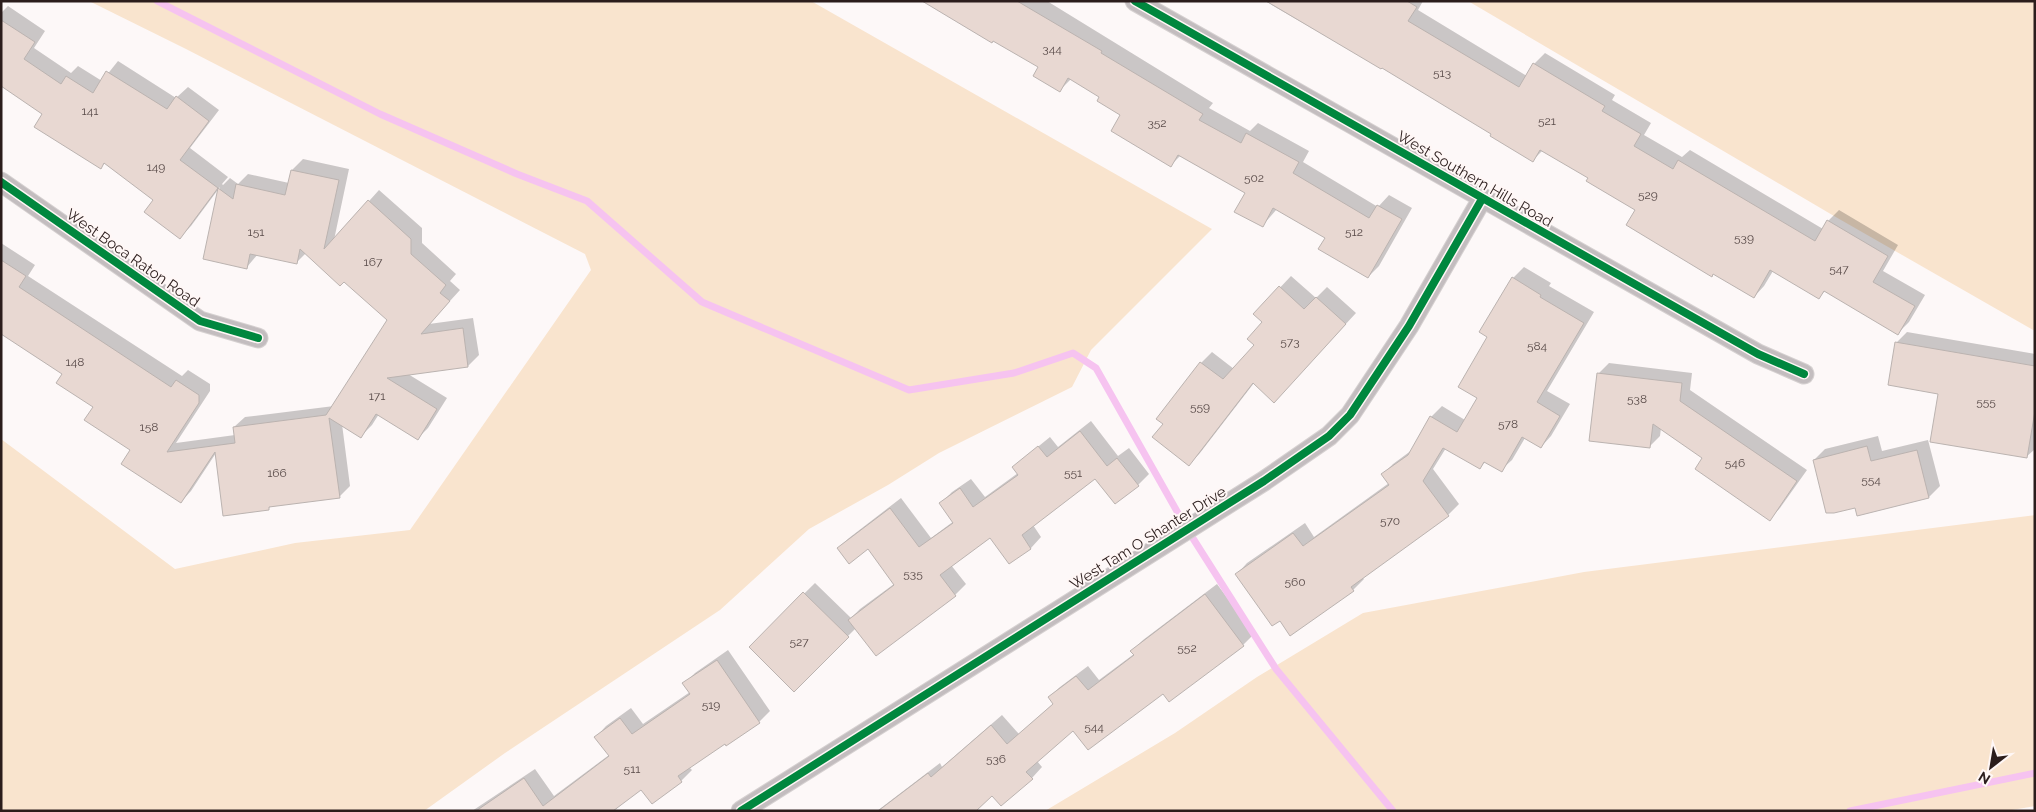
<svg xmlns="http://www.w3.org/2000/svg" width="2036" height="812" viewBox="0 0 2036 812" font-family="Raleway,sans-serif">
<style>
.green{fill:#f9e4ce}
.shadow{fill:#0003}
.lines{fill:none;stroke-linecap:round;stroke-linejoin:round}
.stream{stroke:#f6c3f0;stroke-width:7}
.building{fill:#e8d8d2;stroke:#bbb3b0}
.street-casing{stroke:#d6d1d1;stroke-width:21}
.street{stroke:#c3bdbf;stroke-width:19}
.cycleway-casing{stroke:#fff7f6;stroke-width:11}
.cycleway{stroke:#00873e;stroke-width:8}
.labels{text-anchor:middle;stroke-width:4;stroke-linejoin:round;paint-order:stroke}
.number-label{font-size:12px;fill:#5a4c4a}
.street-label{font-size:15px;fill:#2b1d1c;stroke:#fff7f6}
</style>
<rect width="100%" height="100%" fill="#fdf8f8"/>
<path class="green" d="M89,1H811L1212,229L1091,350L1072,387L939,453L888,485L809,529L720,610L505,753L424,811H1V439L175,569L295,543L410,530L591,270L585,254L186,49Z
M1468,1H2035V331L1834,216Z
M2035,515V806L2006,811H1045L1175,733L1257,677L1363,613L1584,572Z"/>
<path class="shadow" d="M924,1H1047L1213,103L1209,108L1250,131L1258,123L1309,151L1303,162L1378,207L1389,195L1412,208L1379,266L1368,277L1326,238L1277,209L1262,226L1246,193L1180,156L1171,165L1122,114L1101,96L1071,79L1060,90L1040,67Z
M1265,1H1423L1418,10L1527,76L1534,64L1545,53L1615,95L1612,100L1651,123L1644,135L1682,157L1690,150L1823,229L1828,221L1839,210L1898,245L1883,271L1925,295L1909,322L1898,333L1825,291L1819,297L1773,271L1764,286L1754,297L1637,210L1589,178L1543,150L1533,160L1493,133L1382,66L1381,68Z
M8,6L45,31L34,48L71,73L78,66L102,81L118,61L176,98L188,87L219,110L190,148L228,177L222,184L223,185L230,178L238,184L248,174L289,183L292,170L303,159L349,169L334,240L379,190L422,228V243L456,274L450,281L460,290L429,324L473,318L479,355L468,366L408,374L447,398L428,428L417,439L379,414L372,425L361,436L342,424L350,486L339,497L272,505L268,509L216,453L191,491L181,502L63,374L1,323V243L35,265L28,276L182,376L188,370L210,384V391L176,443L235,435L234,427L245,417L334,406L388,320L344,280L306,253L297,262L258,254L247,267L204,258L220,187L191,226L180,237L155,199L105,163L101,167L44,113L1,85V13Z
M1524,267L1551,283L1549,286L1594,312L1547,391L1570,404L1551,436L1541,447L1525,438L1512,460L1501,470L1486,461L1480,468L1446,448L1433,469L1459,504L1448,515L1362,577L1364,579L1353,590L1290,634L1280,620L1237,574L1247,563L1305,523L1314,537L1389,483L1383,474L1393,464L1412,450L1431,417L1442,406L1465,420L1478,397L1489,336L1513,278Z
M1291,276L1316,298L1327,287L1356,313L1285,390L1254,383L1200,453L1189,464L1164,424L1158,419L1201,363L1212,352L1234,369L1256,345L1264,322L1255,314Z
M1907,332L2035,354V449L2026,457L1940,393L1896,343Z
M1609,363L1692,373L1690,390L1807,470L1780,508L1770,519L1704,457L1661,428L1660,436L1649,447L1598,374Z
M1091,421L1118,456L1129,448L1149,474L1138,485L1096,477L1033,525L1041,537L1031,548L1009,563L991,537L951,565L966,584L955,595L856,628L794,690L750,647L815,583L851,618L860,609L894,584L868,548H838L849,538L901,498L931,538L954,521L941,503L952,492L971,479L985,497L1018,473L1013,467L1050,437L1058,447Z
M1878,436L1882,451L1928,440L1940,486L1929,497L1856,506L1814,460L1825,449Z
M1217,584L1254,634L1243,645L1169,700L1163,692L1073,729L1037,761L1042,767L1032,778L992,795L976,811H877L940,763L942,767L1002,715L1019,734L1054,703L1049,697L1060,687L1088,666L1099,680L1134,654L1132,651L1143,640Z
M728,650L770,711L759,722L689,767L692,770L681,781L641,788L611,811H472L535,769L554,796L609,755L596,737L606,726L631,708L643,724L690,692L684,684L695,673Z"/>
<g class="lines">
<path class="stream" d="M157,1L380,114L517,174L587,201L702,302L909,390L1014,373L1073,353L1096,368L1187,529L1276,669L1393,811
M1850,811L2035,773"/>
</g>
<path class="building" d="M922,1H1017L1102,51L1101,53L1203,114L1199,120L1241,143L1246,133L1299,162L1293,173L1369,218L1377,205L1402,219L1368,278L1318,249L1325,238L1273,208L1263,227L1234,212L1245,193L1178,155L1171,167L1111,131L1120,115L1097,101L1099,97L1068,78L1060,92L1033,76L1038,67L993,41L992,43Z
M1266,1H1407L1417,7L1408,21L1519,87L1533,63L1605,106L1602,111L1641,134L1634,146L1673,169L1678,160L1815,241L1827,220L1888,256L1873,282L1915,306L1898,335L1824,291L1819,299L1770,270L1754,298L1713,274L1712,277L1626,225L1635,210L1586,181L1588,178L1540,150L1533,162L1490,136L1491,134L1382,68L1381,69Z
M1,20L35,42L24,59L61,84L66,76L93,93L106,71L167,109L176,96L209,121L180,160L218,188L180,239L144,212L153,200L104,163L101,169L34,127L42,114L1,86Z
M291,170L339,180L324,249L368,200L411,239V254L446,285L440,293L450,301L421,334L463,328L468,367L387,378L437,409L418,440L376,414L361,438L329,418L340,498L269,507V510L223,516L215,452L181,503L121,464L130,450L84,420L93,407L56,383L62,374L1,334V260L26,276L19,287L171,387L176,380L199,395V403L167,452L235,443L233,427L326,415L387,320L344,282L340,286L300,249L297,264L250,254L247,269L203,259L218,188L233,199L236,184L285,195Z
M1512,277L1541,295L1540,297L1584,323L1537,402L1560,416L1541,448L1522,437L1502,472L1484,462L1480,469L1443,448L1423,481L1449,516L1351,587L1354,591L1290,636L1280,621L1272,626L1235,574L1293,533L1303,546L1389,485L1381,474L1408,455L1430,416L1457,432L1477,398L1458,387L1487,337L1479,332Z
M1279,286L1304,309L1316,297L1346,324L1274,403L1253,383L1189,466L1152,437L1163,424L1156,419L1200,362L1223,379L1254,345L1247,339L1262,322L1253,314Z
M1895,342L2035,366V411L2027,458L1930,442L1938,394L1888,385Z
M1597,373L1682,383L1680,401L1797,481L1770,521L1695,469L1702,458L1653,424L1650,448L1589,441Z
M1080,431L1107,466L1117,458L1139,486L1115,504L1095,479L1022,535L1031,549L1009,564L990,538L940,575L956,596L876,656L848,620L894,585L868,549L849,564L837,548L890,508L919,547L953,523L939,503L960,488L973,507L1018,475L1012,467L1038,446L1047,457Z
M1867,446L1871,461L1917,450L1929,498L1857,516L1855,508L1834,513H1826L1813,460Z
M803,592L849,637L794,692L749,647Z
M1205,594L1244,646L1169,702L1163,694L1088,750L1073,731L1026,772L1033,779L1001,806L992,796L976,811H878L928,773L931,777L991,725L1007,744L1053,704L1048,697L1076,676L1088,690L1134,655L1130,651Z
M717,660L760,723L726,746L725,744L678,776L682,782L652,804L641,790L613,811H476L524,778L543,806L609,756L594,737L620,718L632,734L690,694L682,683Z"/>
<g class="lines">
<defs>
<path id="street" d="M1135,1L1758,354L1804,374
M1,182L200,321L258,338
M741,811L1264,481L1329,436L1350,415L1409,326L1482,199"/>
</defs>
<use href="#street" class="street-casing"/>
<use href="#street" class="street"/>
<defs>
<path id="cycleway" d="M1135,1L1758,354L1804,374
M1,182L200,321L258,338
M741,811L1264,481L1329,436L1350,415L1409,326L1482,199"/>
</defs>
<use href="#cycleway" class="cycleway-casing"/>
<use href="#cycleway" class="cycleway"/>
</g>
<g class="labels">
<g class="number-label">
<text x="1052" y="53">344</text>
<text x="1442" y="77">513</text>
<text x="90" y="115">141</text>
<text x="1547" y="125">521</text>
<text x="1157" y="127">352</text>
<text x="156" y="171">149</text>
<text x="1254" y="182">502</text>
<text x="1648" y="199">529</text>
<text x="256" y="236">151</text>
<text x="1354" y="236">512</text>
<text x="1744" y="242">539</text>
<text x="373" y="266">167</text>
<text x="1839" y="273">547</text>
<text x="1290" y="346">573</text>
<text x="1537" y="350">584</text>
<text x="75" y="366">148</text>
<text x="377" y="400">171</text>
<text x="1637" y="403">538</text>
<text x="1986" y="406">555</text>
<text x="1200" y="411">559</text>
<text x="1508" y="428">578</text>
<text x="149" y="431">158</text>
<text x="1735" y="467">546</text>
<text x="277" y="477">166</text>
<text x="1073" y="477">551</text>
<text x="1871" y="484">554</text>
<text x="1390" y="525">570</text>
<text x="913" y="578">535</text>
<text x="1295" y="586">560</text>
<text x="799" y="646">527</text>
<text x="1187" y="652">552</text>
<text x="711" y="709">519</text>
<text x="1094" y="731">544</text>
<text x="996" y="763">536</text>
<text x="632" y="773">511</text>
</g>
<g class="street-label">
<text transform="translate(1475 179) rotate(30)" y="5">West Southern Hills Road</text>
<text transform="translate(133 258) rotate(35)" y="5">West Boca Raton Road</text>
<text transform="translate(1148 538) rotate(-32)" y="5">West Tam O Shanter Drive</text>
</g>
</g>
<rect width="2036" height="812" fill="none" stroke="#2b1d1c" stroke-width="5"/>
<g transform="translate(1991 767) rotate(211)" stroke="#fff7f6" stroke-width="4" paint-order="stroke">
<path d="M0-4L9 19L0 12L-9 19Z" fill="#2b1d1c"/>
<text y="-8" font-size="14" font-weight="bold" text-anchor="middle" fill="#2b1d1c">N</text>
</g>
</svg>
